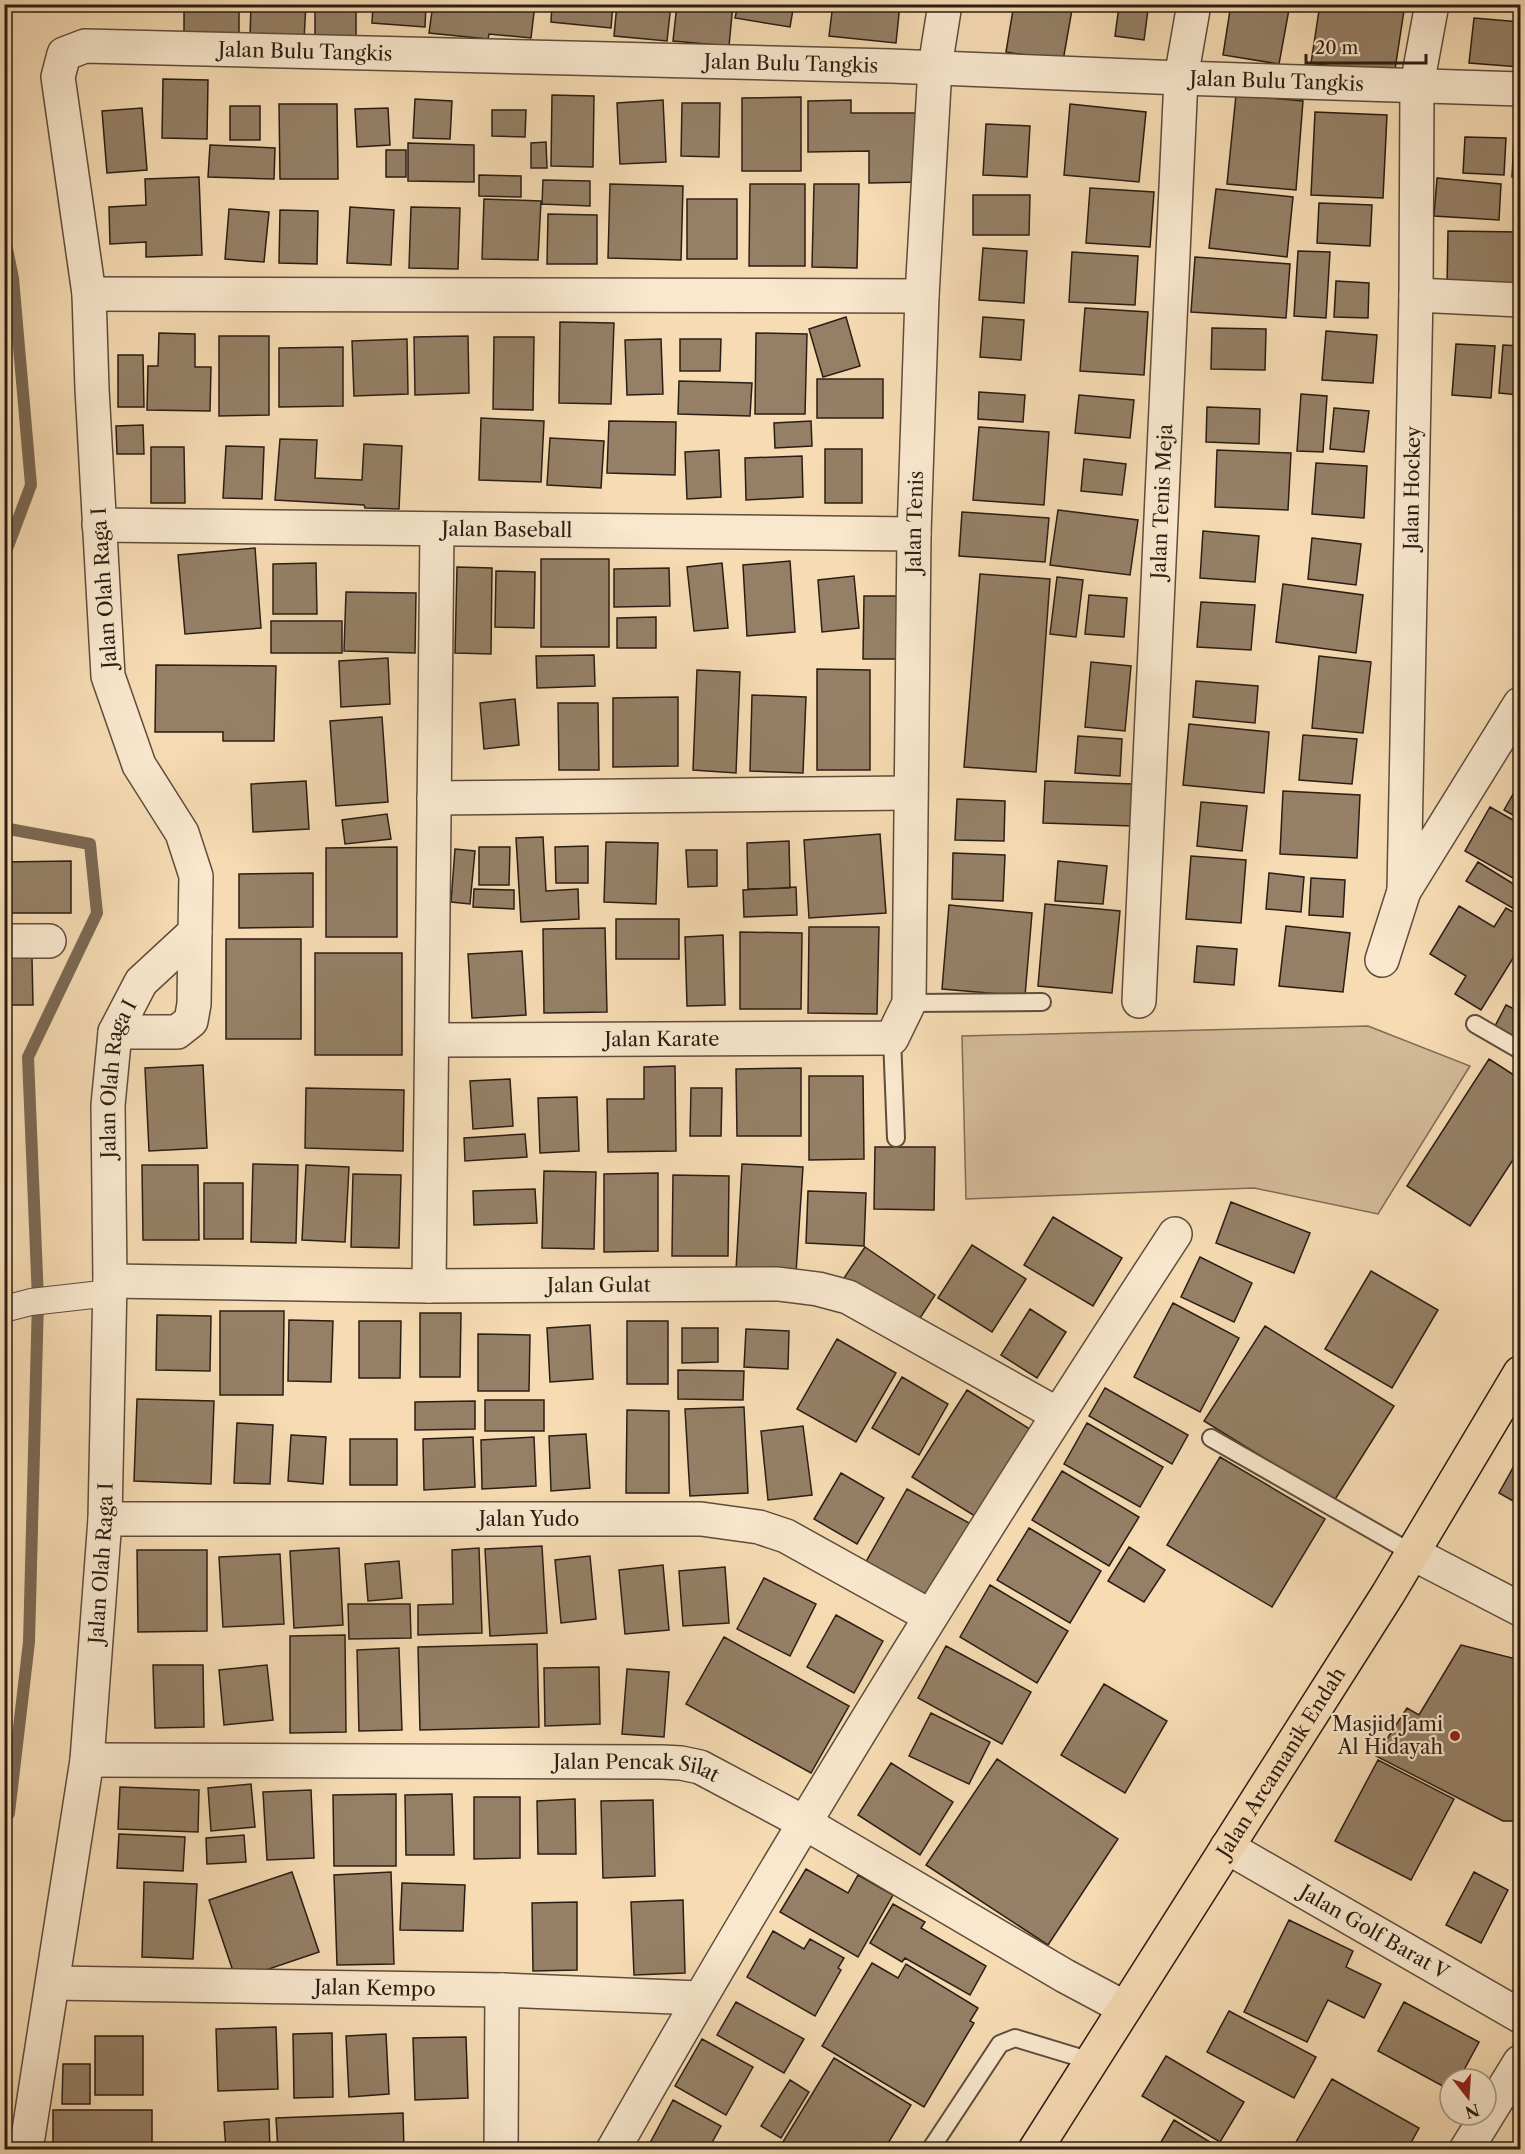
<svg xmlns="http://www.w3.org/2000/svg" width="1525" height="2154" viewBox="0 0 1525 2154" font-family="'Libre Caslon Text',serif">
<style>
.green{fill:#d3bb98;stroke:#7f6c56;stroke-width:1.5}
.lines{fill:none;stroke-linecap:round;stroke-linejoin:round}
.stream{stroke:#7b6953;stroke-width:12}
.building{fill:#958067;stroke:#2b1e14;stroke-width:1.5}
.service-casing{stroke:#5e4d3c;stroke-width:20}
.pedestrian-casing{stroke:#5e4d3c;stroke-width:28}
.minor-casing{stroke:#5e4d3c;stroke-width:36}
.primary-casing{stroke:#2b1e14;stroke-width:36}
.service{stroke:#f9e8ce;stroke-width:16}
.pedestrian{stroke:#f9e8ce;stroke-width:26}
.minor{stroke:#f9e8ce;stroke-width:33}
.primary{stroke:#f6dbb3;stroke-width:33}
.poi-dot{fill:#8f2418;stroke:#f9e8ce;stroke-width:2}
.labels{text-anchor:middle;stroke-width:4.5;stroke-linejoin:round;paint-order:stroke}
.street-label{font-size:20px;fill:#2b1e14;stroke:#f9e8ce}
.poi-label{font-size:20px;fill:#2b1e14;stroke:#f9e8ce;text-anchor:end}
</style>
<rect width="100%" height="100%" fill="#f6dbb3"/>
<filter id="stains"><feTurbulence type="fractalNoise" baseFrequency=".00333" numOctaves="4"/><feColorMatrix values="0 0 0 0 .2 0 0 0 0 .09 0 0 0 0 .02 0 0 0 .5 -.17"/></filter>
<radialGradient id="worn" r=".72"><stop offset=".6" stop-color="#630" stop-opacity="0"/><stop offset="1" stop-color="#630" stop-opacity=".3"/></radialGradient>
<path class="green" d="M1368,1026L1470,1066L1378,1214L1254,1188L966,1199L962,1036Z"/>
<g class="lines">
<path class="stream" d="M4,234L13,278L31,485L4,557
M4,825L9,829L90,844L97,913L28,1057L38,1300L29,1642L9,1813L4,1822"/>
</g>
<path class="building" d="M184,4H239V39H184Z
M251,4H306L304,40L250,38Z
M315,4H356V39H315Z
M373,4H426L425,27L372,23Z
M433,4H535L531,38L489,34L488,39L429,33Z
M552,4H613L611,28L551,22Z
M617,4H671L667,41L614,36Z
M677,4H733L729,46L673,41Z
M738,4H794L790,27L735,18Z
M833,4H900L896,43L829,36Z
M1014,4H1073L1063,61L1006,52Z
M1231,4H1290L1279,64L1223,55Z
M1320,4H1405L1394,76L1311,63Z
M1119,6L1148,10L1144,40L1115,36Z
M1474,18L1520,22V67L1469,63Z
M163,79L208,80L207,139L162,138Z
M552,95L594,96L593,167L551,166Z
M1236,95L1303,101L1296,190L1227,184Z
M801,97V171H742V98Z
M415,99L452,101L450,139L413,138Z
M663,100L666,162L620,164L617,103Z
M851,100V113H922V182L869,183V151L808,152V101Z
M682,103H720L719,157L681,156Z
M279,104H337L338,179H280Z
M1070,104L1146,112L1139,182L1064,175Z
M230,106H260V140H230Z
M142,108L147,170L107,173L102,111Z
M388,108L390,145L357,147L355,109Z
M492,110H526L525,137L492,136Z
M1315,112L1387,115L1383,198L1311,195Z
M986,124L1030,126L1027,177L983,175Z
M1465,137L1506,138L1504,175L1463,173Z
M1514,139L1520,140V177H1512Z
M546,142L547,168H531V143Z
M408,143L474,145V182L408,181Z
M210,145L275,148L274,179L208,177Z
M386,150H406V177H386Z
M479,175L521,176V197L479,196Z
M199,177L202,255L146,257V242L110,244L109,207L146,205L145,179Z
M1437,178L1501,184L1499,220L1434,216Z
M543,180L590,181V206L542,204Z
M610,184L683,186L681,260L608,258Z
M750,184H805V266H749Z
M814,184H859L857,268L812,267Z
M1090,188L1154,192L1150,247L1086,243Z
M1216,189L1293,197L1287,257L1209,248Z
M973,195H1030L1029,235H973Z
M484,199L541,201L538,260L482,259Z
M687,199H737V259H687Z
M1319,203L1372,205L1370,246L1317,243Z
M350,207L394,210L391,265L347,263Z
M411,207L460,208L458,269L409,268Z
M229,209L269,212L264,262L225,259Z
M280,210L318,211L317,264L279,263Z
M548,214L597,215V264H547Z
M1448,231L1520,232V286H1447Z
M983,248L1027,251L1024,303L979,300Z
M1298,251L1330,252L1326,318L1294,316Z
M1072,252L1138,256L1135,305L1069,302Z
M1195,257L1290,264L1286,318L1191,312Z
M1336,281L1369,283L1368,318L1334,317Z
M1085,308L1148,312L1144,375L1080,371Z
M846,317L860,366L823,377L809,329Z
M983,317L1024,320L1021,360L980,357Z
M560,322L614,323L611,404L559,403Z
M1212,328L1266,329L1265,370L1211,369Z
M1326,331L1377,335L1373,383L1322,380Z
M159,333L195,334V367H211L210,411L147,410L148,366H158Z
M756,333L807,334L805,414H755Z
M219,336H269V415L219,416Z
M468,336L469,393L415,395L414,337Z
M494,337H534L533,410L493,409Z
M407,339L408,394L354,396L352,341Z
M661,339L663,394L627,395L625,340Z
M680,339H721L720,371H680Z
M1456,344L1495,346L1491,398L1452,395Z
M1503,345L1520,346V395L1499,393Z
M343,347V406L279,407V348Z
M118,355H143L144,407H118Z
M817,379H883V418H817Z
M679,381L752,383L750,416L678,414Z
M979,392L1025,395L1023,422L978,419Z
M1301,394L1327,396L1323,452L1297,451Z
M1079,395L1134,400L1130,438L1075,433Z
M1207,407L1260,409L1259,444L1206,442Z
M1334,408L1369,411L1364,452L1330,449Z
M481,418L544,421L541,482L479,480Z
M609,421L676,422L675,475L607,473Z
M811,421L812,446L775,448L774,423Z
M143,425L144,454H117L116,426Z
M979,427L1049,432L1044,505L973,500Z
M550,438L604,441L601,488L547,485Z
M280,439L317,440L315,478L362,480L364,444L402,446L399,509L365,508L364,505L275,500Z
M226,446L264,447L262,499L223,498Z
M151,447H184L185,503H151Z
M825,449H862V503H825Z
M719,450L721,497L687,499L685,452Z
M1217,450L1291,453L1288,510L1215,507Z
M802,456L803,497L746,500L745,458Z
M1084,459L1126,464L1122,495L1081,491Z
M1316,463L1367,466L1364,518L1312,514Z
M1058,510L1138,520L1130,575L1050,565Z
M962,512L1049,518L1045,562L959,556Z
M1203,531L1259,536L1255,582L1200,578Z
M1312,538L1361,544L1356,585L1308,579Z
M255,548L261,628L185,634L178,555Z
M541,559H609V647H541Z
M790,561L795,632L747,636L743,565Z
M316,563L317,614H273V564Z
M722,563L728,628L694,631L687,567Z
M457,567L492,568L491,654L455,653Z
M669,568L670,606L614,607V569Z
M496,571L535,572L534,628L495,627Z
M980,574L1050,579L1036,772L964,767Z
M854,576L859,628L822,632L818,580Z
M1057,577L1083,580L1076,637L1050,634Z
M1283,584L1363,595L1356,653L1276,642Z
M346,592L416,593L415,653L344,651Z
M1089,595L1127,598L1124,637L1085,634Z
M864,596H906L905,659H863Z
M1201,602L1255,605L1251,650L1197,647Z
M656,617V648H617V618Z
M271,621H342V653H271Z
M594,655L595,686L537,688L536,656Z
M1319,656L1371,662L1363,733L1312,728Z
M388,658L390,704L341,707L339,661Z
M1091,662L1131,666L1125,731L1085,727Z
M156,665L276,666L274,741H223V732H155Z
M817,669L870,670V770H817Z
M697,670L740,672L736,773L693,770Z
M1196,681L1258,686L1255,723L1193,717Z
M752,695L806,697L803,773L750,771Z
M678,697V766L613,767V698Z
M515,699L519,745L484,749L480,703Z
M558,703H598L599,770H559Z
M382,717L388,802L336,806L330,721Z
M1189,724L1269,732L1264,793L1183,785Z
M1303,735L1357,739L1352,784L1299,780Z
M1078,736L1122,739L1120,776L1075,773Z
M306,781L309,829L253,832L251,784Z
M1045,781L1134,784L1133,826L1043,823Z
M1520,782V819L1504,810Z
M1283,791L1360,795L1357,858L1280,854Z
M957,799L1005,801L1004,841L955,840Z
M1201,802L1247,806L1242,851L1197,846Z
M1490,807L1520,824V882L1465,851Z
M387,814L391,839L345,844L342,820Z
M880,834L886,913L809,918L804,840Z
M543,837L546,891L578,889L579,919L521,922L516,838Z
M789,841L790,888L748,889L747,843Z
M606,842L658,843L656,904L604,902Z
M588,846V883H556L555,847Z
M397,847V937H326V848Z
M479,847H510L509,885H479Z
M455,849L475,851L470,904L451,902Z
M686,850H717V886L688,887Z
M953,853L1005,855L1003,901L952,899Z
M1191,856L1246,860L1241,923L1186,919Z
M71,861V913H4V862Z
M1058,861L1107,866L1103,904L1055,901Z
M1478,862L1520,888V902L1516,910L1466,881Z
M313,873V927L239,928V874Z
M1269,873L1304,877L1301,912L1266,909Z
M1311,878L1345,880L1343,917L1309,915Z
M796,887L797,915L744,917L743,890Z
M474,889L514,890V909L473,907Z
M1045,904L1120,911L1112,993L1038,986Z
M949,905L1032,913L1025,996L942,989Z
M1459,906L1494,927L1506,908L1520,916V947L1481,1010L1455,994L1466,976L1430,954Z
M616,919H679V959H616Z
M1286,926L1350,933L1343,992L1279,986Z
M809,927H879L877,1014L808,1013Z
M605,928L607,1012L544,1013L543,929Z
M740,932L802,933L801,1009H740Z
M723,935L725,1005L687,1006L685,937Z
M226,939H301V1039H226Z
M1197,946L1237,949L1234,985L1194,982Z
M522,951L526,1015L472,1018L468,954Z
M315,953H402V1055H315Z
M4,958H32L33,1005H4Z
M1520,997V1009L1515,1006Z
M1506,1005L1520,1012V1041L1494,1028Z
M1489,1059L1520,1079V1149L1470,1226L1407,1186Z
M203,1065L207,1148L149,1151L145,1068Z
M675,1066L676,1151L608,1152L607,1099H644V1067Z
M801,1068V1136H737L736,1069Z
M809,1076H863L864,1159L809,1160Z
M510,1079L513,1126L473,1129L470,1081Z
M306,1088L404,1090L403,1151L305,1148Z
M691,1088H722L721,1136H690Z
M577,1097L579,1151L540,1153L538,1098Z
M525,1134L527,1157L465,1161L464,1138Z
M875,1147H935L934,1210L874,1209Z
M253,1164L298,1165L296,1243L251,1242Z
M742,1164L803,1167L796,1273L736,1270Z
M142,1165H198L199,1240H143Z
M306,1165L349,1167L345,1242L302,1240Z
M544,1171L596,1172L594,1249L542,1248Z
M658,1173V1251L604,1252V1174Z
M353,1174L401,1175L399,1248L351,1247Z
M673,1175L729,1176L728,1256H672Z
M204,1183H243V1239H204Z
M535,1189L537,1223L474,1225L473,1191Z
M808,1191L866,1193L864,1246L806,1243Z
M1231,1202L1310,1233L1294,1273L1216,1243Z
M1053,1217L1122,1258L1093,1306L1024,1265Z
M972,1245L1026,1279L992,1332L938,1298Z
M865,1247L935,1295L915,1326L844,1278Z
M1200,1257L1252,1283L1234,1322L1181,1297Z
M1371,1271L1438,1310L1392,1388L1325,1349Z
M1173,1303L1239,1338L1200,1412L1134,1377Z
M1030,1309L1066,1332L1037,1378L1001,1355Z
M220,1311H284L283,1395H220Z
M420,1313H461L460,1377H420Z
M157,1315L211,1316L210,1371L156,1370Z
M289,1320L333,1321L331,1382L288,1381Z
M359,1321H401L400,1378H359Z
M627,1321H668V1384H627Z
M590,1325L593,1379L550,1382L547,1328Z
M1265,1326L1394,1406L1334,1501L1204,1421Z
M682,1328H718V1362L682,1363Z
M746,1329L789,1331L788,1369L744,1367Z
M478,1334L530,1335L529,1391H478Z
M837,1339L896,1373L856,1442L797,1409Z
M678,1370L744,1371L743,1400L678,1399Z
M902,1377L948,1404L919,1455L872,1428Z
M1105,1388L1188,1435L1172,1464L1089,1416Z
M967,1390L1033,1431L978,1518L912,1477Z
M137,1399L214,1401L211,1484L134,1481Z
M485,1400H544V1431H485Z
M475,1401V1429L415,1430V1402Z
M744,1407L748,1493L690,1496L685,1409Z
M627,1410L669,1411V1493H626Z
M237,1423L273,1425L270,1484L234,1483Z
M1087,1423L1163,1467L1140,1507L1064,1464Z
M803,1426L812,1495L768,1500L761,1431Z
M586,1434L590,1488L551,1491L549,1436Z
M291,1435L326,1437L323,1484L288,1481Z
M473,1437L475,1487L424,1490L423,1439Z
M534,1437L536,1486L482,1489L481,1440Z
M350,1439H397V1485H350Z
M1520,1455V1505L1499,1493Z
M1220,1457L1325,1519L1272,1607L1167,1545Z
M1062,1471L1139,1517L1109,1566L1032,1520Z
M841,1473L884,1498L857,1544L814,1519Z
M907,1489L971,1524L927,1602L863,1567Z
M1029,1528L1101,1571L1070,1623L997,1580Z
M542,1546L547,1633L490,1636L485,1549Z
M1129,1547L1165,1570L1144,1602L1108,1581Z
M339,1548L343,1625L294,1628L290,1551Z
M479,1548L482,1633L418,1635V1605L453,1604L452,1550Z
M137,1550H207V1631L138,1632Z
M280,1554L284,1624L223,1627L219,1557Z
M590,1556L596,1619L561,1623L555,1560Z
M399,1561L402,1598L368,1601L365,1564Z
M663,1565L669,1630L625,1634L619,1570Z
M725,1567L729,1623L683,1626L679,1571Z
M764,1578L816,1604L790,1656L737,1629Z
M990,1585L1068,1631L1037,1683L960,1637Z
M348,1604H410L411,1638L349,1639Z
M836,1615L883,1641L854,1693L807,1667Z
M345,1635L346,1732L290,1733V1636Z
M724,1637L849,1706L811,1773L686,1704Z
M537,1644L539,1727L420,1730L418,1647Z
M1461,1645L1520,1660V1821H1503L1376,1756L1407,1708L1419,1715Z
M946,1646L1031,1692L1002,1744L918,1698Z
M399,1648L402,1730L359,1731L357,1650Z
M153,1665H203L204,1727L155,1728Z
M267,1665L273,1720L224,1725L219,1670Z
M599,1667L600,1724L545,1726L544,1668Z
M627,1669L669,1672L664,1737L622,1734Z
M1104,1684L1167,1721L1125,1793L1061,1755Z
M931,1713L990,1742L969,1784L909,1756Z
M997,1759L1118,1839L1048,1945L926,1865Z
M1378,1760L1454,1799L1411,1880L1335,1841Z
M891,1763L953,1802L920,1855L858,1815Z
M251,1784L255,1827L211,1831L208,1788Z
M120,1787L199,1790L198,1832L118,1829Z
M311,1790L314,1858L267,1860L263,1792Z
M396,1794V1866H334L333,1795Z
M452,1794L454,1855H406L405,1795Z
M474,1797H520V1858L474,1859Z
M575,1799L576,1854H538L537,1801Z
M653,1800L655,1876L603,1878L601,1801Z
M119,1834L185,1837L183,1871L117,1868Z
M244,1835L246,1862L207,1864L206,1838Z
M806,1869L848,1893L858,1875L893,1895L858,1957L780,1912Z
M292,1872L319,1952L236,1980L209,1900Z
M391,1872L394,1964L337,1965L334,1875Z
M1474,1872L1508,1890L1481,1943L1446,1925Z
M144,1882L197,1884L193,1959L142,1957Z
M402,1883L465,1885L463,1931L400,1930Z
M683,1900L685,1973L634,1975L631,1902Z
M577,1902V1970L533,1971L532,1903Z
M893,1904L925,1922L921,1928L986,1966L970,1995L905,1958L902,1962L870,1943Z
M1289,1920L1353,1951L1346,1967L1381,1984L1364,2018L1328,2000L1307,2042L1244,2012Z
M773,1931L804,1949L810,1939L844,1958L838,1968L841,1970L815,2016L747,1977Z
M872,1963L898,1978L906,1964L978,2008L970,2021L974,2023L924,2107L822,2046Z
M736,2002L804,2039L784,2073L717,2035Z
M1404,2002L1479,2042L1459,2079H1450V2090L1378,2051Z
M1229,2011L1316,2057L1294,2098L1207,2052Z
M276,2027L278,2089L218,2091L216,2029Z
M332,2033L333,2097L294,2098L293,2034Z
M386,2034L389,2094L349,2097L346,2036Z
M95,2036H143V2095H95Z
M466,2037L468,2098L415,2100L413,2038Z
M702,2039L753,2067L726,2115L675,2086Z
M1166,2056L1244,2102L1220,2142L1142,2096Z
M834,2058L911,2105L884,2150H778Z
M63,2064H90V2104H62Z
M1332,2079L1419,2128L1407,2150L1292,2149Z
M790,2080L809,2092L781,2138L761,2126Z
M673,2100L721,2126L708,2150H662L650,2143Z
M53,2110H152V2150H53Z
M403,2113L404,2150H278L276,2118Z
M269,2119L270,2150H226L224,2122Z
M1174,2120L1223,2150H1175L1161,2142Z
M1520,2130V2147L1513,2144Z
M748,2144L757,2150H744Z"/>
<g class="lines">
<defs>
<path id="service" d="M909,1003L1042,1002
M1475,1024L1520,1050
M892,1038L896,1138
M1211,1438L1412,1553
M930,2150L1000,2044L1015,2038L1091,2061"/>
<path id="pedestrian" d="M4,1309L31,1302L110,1293"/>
<g id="minor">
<path d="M1432,4L1417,85L1416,295L1404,891L1520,704"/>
<path d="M89,294L922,296"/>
<path d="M1416,295L1520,300"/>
<path id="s1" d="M99,525L914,534"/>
<path d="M434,798L910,793"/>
<path d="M4,941H49"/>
<path d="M1382,960L1404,891"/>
<path id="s2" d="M1139,1001L1181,78L1194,4"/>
<path d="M115,1032H177L191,1021L194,1004L195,932"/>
<path id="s3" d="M432,1040L892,1038L909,1003L914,534L922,296L935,67L945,4"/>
<path id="s4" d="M110,1281L429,1286L778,1284L818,1289L848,1297L1057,1414"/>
<path d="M429,1286L437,529"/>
<path id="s5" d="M105,1519H701L759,1527L786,1536L930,1616"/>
<path d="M1412,1553L1520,1609"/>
<path id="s6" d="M87,1760L662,1762L681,1763L700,1767L805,1823L1065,1976L1125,2008"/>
<path id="s7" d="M1227,1847L1520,2016"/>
<path id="s8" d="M53,1983L502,1990L699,1998"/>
<path id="s9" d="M26,2150L87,1760L105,1519L110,1281L108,1105L115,1032L141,982L195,932L196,876L182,833L139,765L108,676L92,389L89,294L58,77L64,54L85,46L891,66L1181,78L1520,89"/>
<path d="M501,2150L502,1990"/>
<path d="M613,2150C790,1838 979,1534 1175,1234"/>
<path d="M1466,2150L1520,2062"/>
</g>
<g id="primary">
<path id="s10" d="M1035,2150L1388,1594L1520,1373"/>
</g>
</defs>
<use href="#service" class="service-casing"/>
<use href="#pedestrian" class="pedestrian-casing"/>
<use href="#minor" class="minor-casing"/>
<use href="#primary" class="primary-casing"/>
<use href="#service" class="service"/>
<use href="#pedestrian" class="pedestrian"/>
<use href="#minor" class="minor"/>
<use href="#primary" class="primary"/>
</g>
<circle class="poi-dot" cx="1455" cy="1736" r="6"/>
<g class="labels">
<g class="street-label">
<text dy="7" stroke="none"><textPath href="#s9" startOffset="2398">Jalan Bulu Tangkis</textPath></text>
<text dy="7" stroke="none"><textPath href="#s9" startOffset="2884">Jalan Bulu Tangkis</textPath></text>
<text dy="7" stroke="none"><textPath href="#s9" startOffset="3370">Jalan Bulu Tangkis</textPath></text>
<text transform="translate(1412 488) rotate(-89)" y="7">Jalan Hockey</text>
<text dy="7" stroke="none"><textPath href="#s2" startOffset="500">Jalan Tenis Meja</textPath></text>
<text dy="7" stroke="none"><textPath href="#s3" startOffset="980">Jalan Tenis</textPath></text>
<text dy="7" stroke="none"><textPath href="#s1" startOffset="408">Jalan Baseball</textPath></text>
<text transform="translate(104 588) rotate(-94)" y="7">Jalan Olah Raga I</text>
<text dy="7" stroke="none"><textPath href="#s3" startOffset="230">Jalan Karate</textPath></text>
<text dy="7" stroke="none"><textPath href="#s9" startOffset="1078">Jalan Olah Raga I</textPath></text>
<text dy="7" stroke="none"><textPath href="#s4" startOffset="489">Jalan Gulat</textPath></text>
<text dy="7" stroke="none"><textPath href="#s5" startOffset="424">Jalan Yudo</textPath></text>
<text dy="7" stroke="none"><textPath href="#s9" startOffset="592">Jalan Olah Raga I</textPath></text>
<text dy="7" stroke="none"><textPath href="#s10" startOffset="459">Jalan Arcamanik Endah</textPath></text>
<text dy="7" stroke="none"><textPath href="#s6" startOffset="550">Jalan Pencak Silat</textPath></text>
<text dy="7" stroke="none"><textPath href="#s7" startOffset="170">Jalan Golf Barat V</textPath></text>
<text dy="7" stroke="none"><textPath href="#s8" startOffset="322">Jalan Kempo</textPath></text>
</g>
<g class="poi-label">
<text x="1443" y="1731">Masjid Jami<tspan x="1443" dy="23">Al Hidayah</tspan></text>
</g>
</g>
<rect width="1525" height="2154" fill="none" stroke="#f6dbb3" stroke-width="24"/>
<rect x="6" y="6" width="1513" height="2142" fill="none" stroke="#2b1e14" stroke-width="3"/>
<rect x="12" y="12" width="1501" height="2130" fill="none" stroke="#2b1e14" stroke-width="1.5"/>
<g transform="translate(1468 2097) rotate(163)"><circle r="28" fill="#f9e8ce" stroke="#a79784" stroke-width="1.5"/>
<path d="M0-4.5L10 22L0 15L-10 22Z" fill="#8f2418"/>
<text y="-9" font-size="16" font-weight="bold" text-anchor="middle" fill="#2b1e14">N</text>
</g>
<path d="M1306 54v9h120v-9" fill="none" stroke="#2b1e14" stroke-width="3"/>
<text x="1315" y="54" font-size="18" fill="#2b1e14" stroke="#f9e8ce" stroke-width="4.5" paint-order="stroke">20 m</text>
<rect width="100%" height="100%" filter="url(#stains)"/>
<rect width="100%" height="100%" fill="url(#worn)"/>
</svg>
